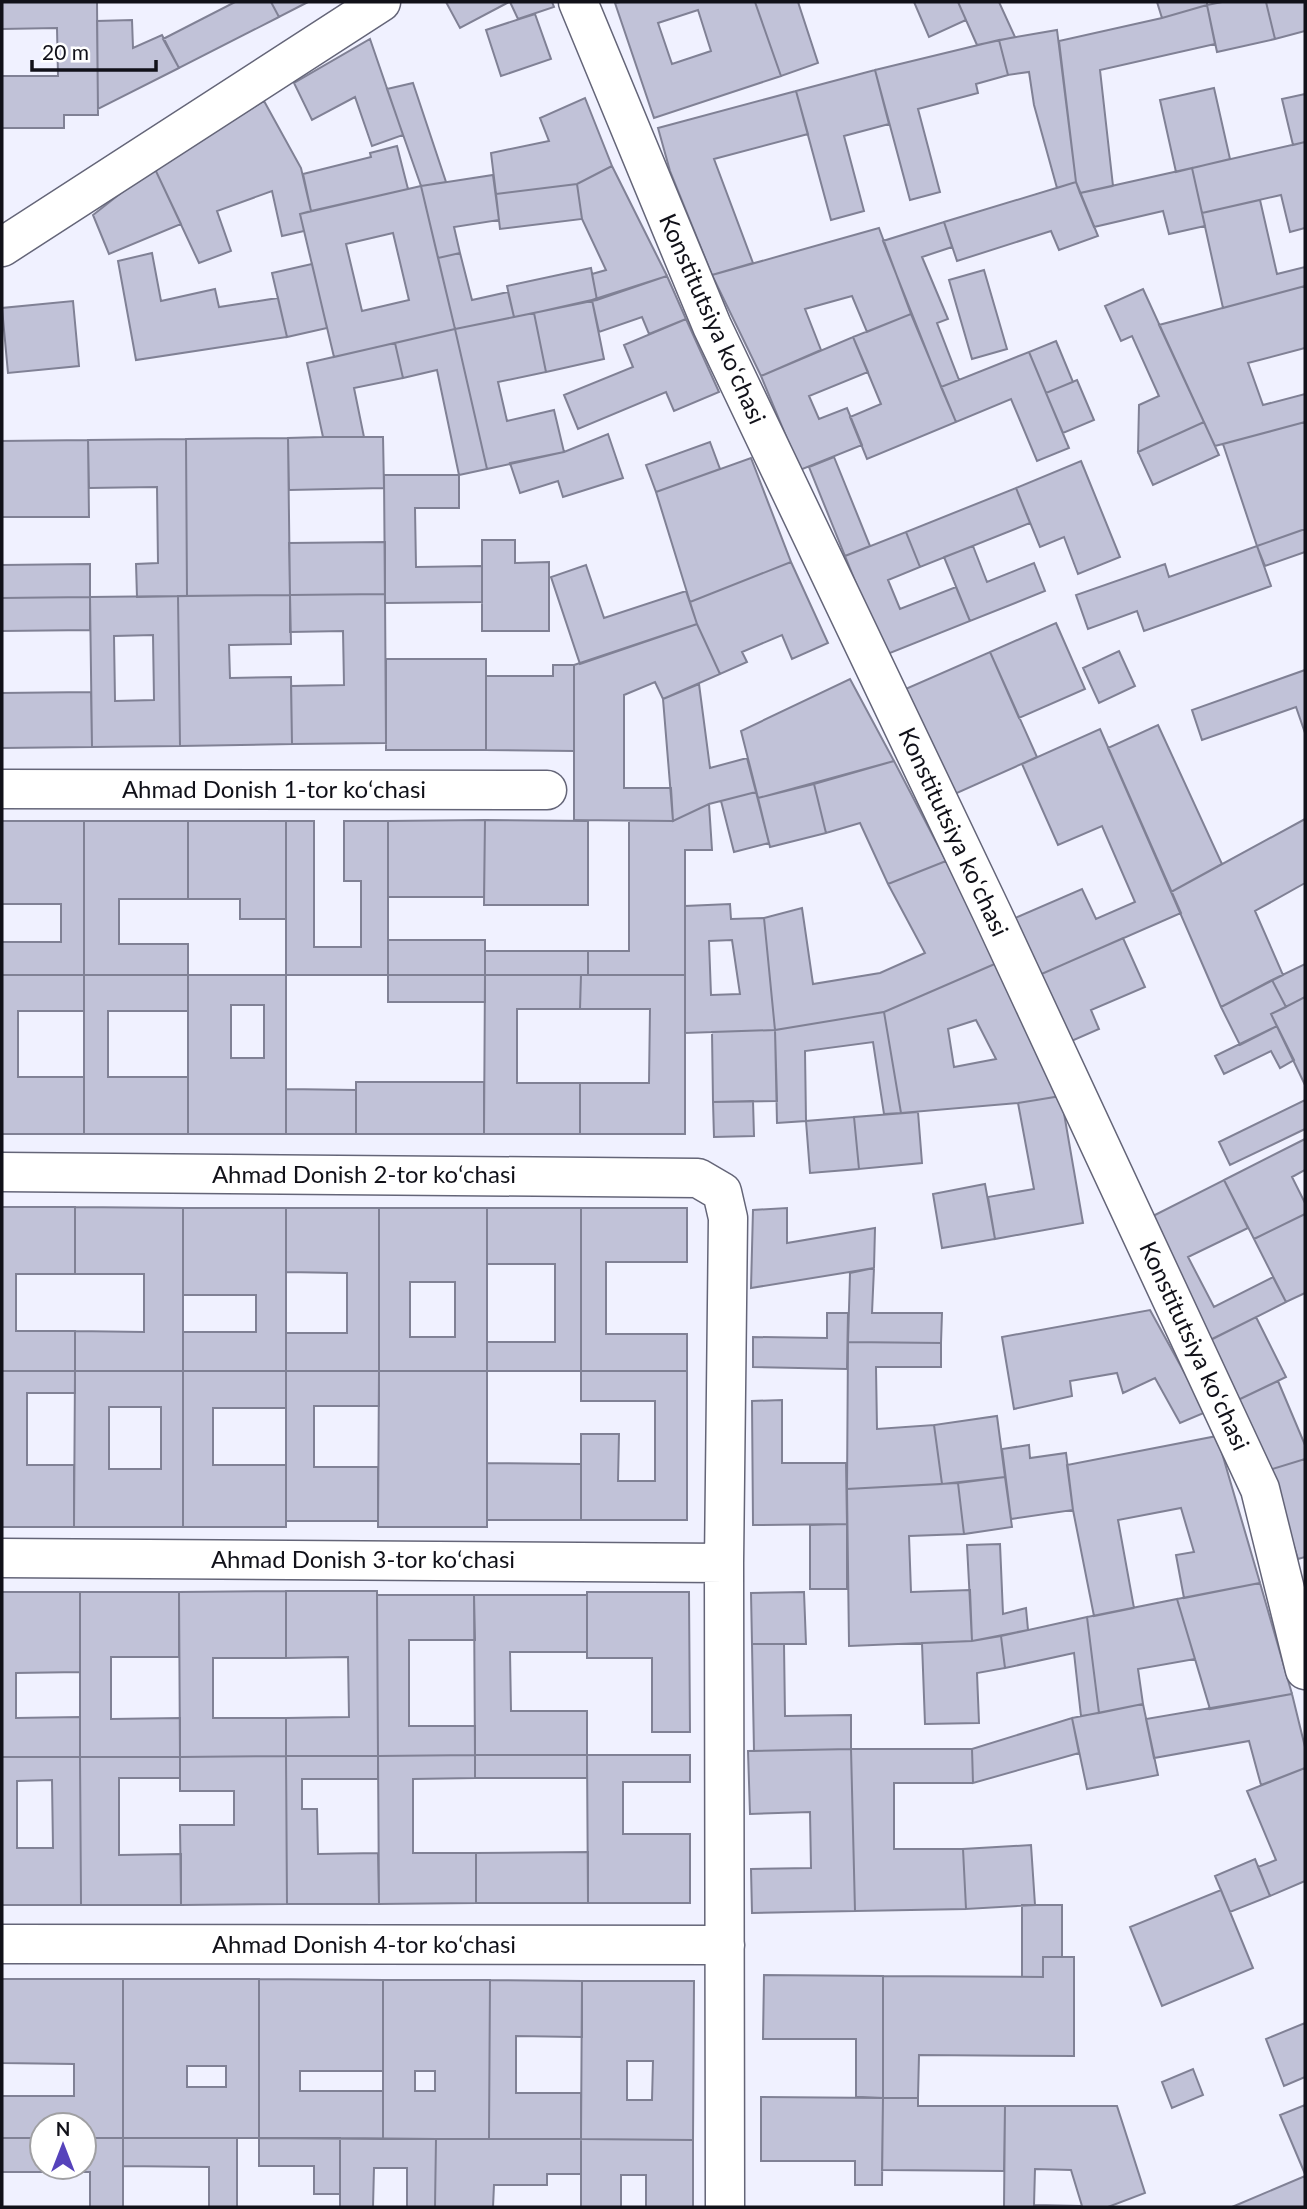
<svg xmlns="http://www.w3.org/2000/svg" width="1307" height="2209" viewBox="0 0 1307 2209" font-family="Lato,sans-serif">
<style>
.building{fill:#c1c2d8;stroke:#808195;stroke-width:2;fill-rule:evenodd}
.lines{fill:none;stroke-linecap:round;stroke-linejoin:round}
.minor-casing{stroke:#646578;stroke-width:41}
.minor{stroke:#fff;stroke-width:38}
.labels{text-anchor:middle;stroke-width:7;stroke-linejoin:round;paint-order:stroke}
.street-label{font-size:24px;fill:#111119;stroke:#fff}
</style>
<rect width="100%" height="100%" fill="#f0f1ff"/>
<path class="building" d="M2,2H97L98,115H64V128H2V76H58L57,28L2,29Z
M235,2H271L279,17L179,68L163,39Z
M271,2H308L279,17Z
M446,2H509L460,28Z
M510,2H552L554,7L518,19Z
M620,2H755L781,76L654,118L615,3ZM698,10L711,51L672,64L658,23Z
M755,2H798L818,63L781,76Z
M914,2H958L966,20L929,37Z
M958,2H999L1015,37L977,45Z
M1157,2H1207V5L1162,18Z
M1222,2H1266L1275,39L1217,52L1207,5Z
M1266,2H1305V31L1275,39Z
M1207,5L1215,44L1100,70L1113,186L1080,193L1076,182L1059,41L1162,18Z
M535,14L551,59L501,76L486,30Z
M132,20L133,48L162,35L179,68L98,109L97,21Z
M1057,30L1076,182L1057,188L1034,105L1029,72L1008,75L999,40Z
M370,39L403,135L372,146L355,97L312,120L294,83Z
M999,40L1008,75L976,84L978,93L918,109L940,192L910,200L875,70Z
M875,70L889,124L844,136L864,211L831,220L796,91Z
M413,83L446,182L421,186L387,89Z
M1214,88L1230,159L1176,172L1160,100Z
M796,91L808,134L714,159L753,263L712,275L670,171L658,128Z
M1305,94V142L1293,145L1282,99Z
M585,98L612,166L577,184L496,194L491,153L549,141L540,118Z
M264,101L301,168L311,211L300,214L304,231L282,236L272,191L217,211L231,251L199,263L154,167Z
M1305,142V228L1290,232L1281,195L1202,213L1192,168Z
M397,146L408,189L311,211L303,174L371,157L370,153Z
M612,166L667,276L597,300L592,274L606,270L582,219L577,184Z
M154,167L181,224L109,254L93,215Z
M1192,168L1205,226L1169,234L1163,211L1094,227L1080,193Z
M493,175L499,220L454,227L460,253L438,258L421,186Z
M1076,182L1098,236L1059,250L1051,231L957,261L944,222Z
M577,184L582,219L500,229L496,194Z
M421,186L455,329L334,357L300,214ZM393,233L409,300L362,311L346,244Z
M1260,200L1277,274L1305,267V286L1223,308L1202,213Z
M944,222L952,247L922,257L948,319L937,323L959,380L941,387L883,241Z
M879,228L911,314L867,332L852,296L805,309L821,350L761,376L712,275Z
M152,253L161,301L215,289L219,307L278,298L287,337L136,360L118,261Z
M460,253L472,300L508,292L514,317L455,329L438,258Z
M312,264L327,328L287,337L272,273Z
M591,268L597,300L514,317L507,286Z
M984,270L1007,349L972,359L949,280Z
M667,276L686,319L649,334L642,317L599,332L592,300Z
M1305,286V348L1248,363L1263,405L1305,394V422L1215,446L1159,325Z
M1143,289L1204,422L1138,452L1139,405L1159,396L1132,336L1121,341L1105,306Z
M592,300L604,359L546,372L534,313Z
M73,301L79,366L8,373L2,308Z
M534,313L546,372L498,382L507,421L554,410L564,452L487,469L455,329Z
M911,314L956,422L867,459L850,417L881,404L853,337Z
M686,319L719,392L674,411L666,392L578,429L564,395L633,367L624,345Z
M455,329L487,469L459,475L437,370L403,378L395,343Z
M853,337L868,372L809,396L819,419L847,408L862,445L800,470L761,376Z
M1056,341L1073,382L1046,393L1029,352Z
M395,343L403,378L354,388L364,437H323L307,363Z
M1029,352L1069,448L1037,461L1011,399L956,422L941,387Z
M1077,380L1094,420L1063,433L1046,393Z
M1204,422L1219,455L1153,485L1138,452Z
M1305,422V529L1257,546L1223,444Z
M608,434L623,478L563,497L558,481L520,493L510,463L564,452Z
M323,437H383L384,488L289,490L288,438Z
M288,438L290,595L187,596L186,439Z
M186,439L187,596L137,597L136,564L158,563L157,487L89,488L88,440Z
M88,440L89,517H2V441Z
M710,442L720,469L656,492L646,465Z
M834,457L870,546L845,556L809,467Z
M751,458L791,562L690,602L656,492Z
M1081,461L1120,557L1078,574L1064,537L1040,547L1016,488Z
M384,475H459V508H415L416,567L482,566V602L385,603Z
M1016,488L1030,523L920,567L906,532Z
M1305,529V552L1265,566L1257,546Z
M906,532L920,567L888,580L900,609L956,587L970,621L885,655L845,556Z
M482,540H515V563L549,562V631H482Z
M385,542V594L290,595L289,543Z
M973,546L987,582L1034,563L1045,591L970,621L944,557Z
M1257,546L1271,586L1144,631L1137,611L1088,629L1076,595L1165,564L1169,577Z
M791,562L828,643L792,659L782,635L742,652L747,662L720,674L697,624L690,602Z
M90,564V597L2,598V565Z
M586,565L604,618L686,591L697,624L580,664L551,577Z
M385,594L386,743L292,744L291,686L344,685L343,631L290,632V595Z
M290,595L291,644L229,645L230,678L291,677L292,744L180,746L178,596Z
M178,596L180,746L92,747L90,597ZM153,635L154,700L115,701L114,636Z
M90,597V630L2,631V598Z
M1056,623L1085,689L1019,718L990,652Z
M697,624L720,674L663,699L655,682L624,695V788H671L673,821L574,820V665Z
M1119,651L1135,686L1099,703L1083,668Z
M990,652L1037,757L948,797L901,691Z
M386,659H486V750H386Z
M553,665H574V751L486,750V676H553Z
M1305,670V733L1296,707L1202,740L1192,710Z
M850,679L894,761L758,798L741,731Z
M699,684L710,768L747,758L756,792L709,804L673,821L663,699Z
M91,692L92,747L2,748V693Z
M1158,725L1222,864L1171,892L1108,748Z
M1100,729L1181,913L1037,976L1013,919L1082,889L1096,919L1135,902L1102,826L1058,845L1022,764Z
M894,761L946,861L888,884L860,823L826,833L814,784Z
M814,784L826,833L770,847L758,798Z
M756,792L769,843L734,852L721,801Z
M709,804L712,850H685V975H588V951H629V821H673Z
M1305,819V883L1255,911L1283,975L1221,1007L1171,892Z
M485,820L588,821V905H484Z
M485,820L484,897H388V821Z
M2,821H84V975H2V942H61V904H2Z
M84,821H188V899H119V944H188V975H84Z
M188,821H286V919H240V899H188Z
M286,821H314V947H361V881H344V821H388V975H286Z
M946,861L997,963L884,1012L775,1030L764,918L802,908L813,984L880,973L925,953L888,884Z
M730,904L731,919L764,918L775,1030L685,1033V906ZM732,940L740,994L711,995L709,941Z
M1123,938L1145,987L1091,1010L1099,1029L1067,1043L1037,976Z
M388,940H485V975H388Z
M485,951H588V975H485Z
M997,963L1061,1096L1018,1103L901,1113L884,1012ZM976,1020L996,1059L954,1067L948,1029Z
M1305,964V997L1286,1007L1272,980Z
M2,975H84V1011H18V1077H84V1134H2Z
M84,975H188V1011H108V1077H188V1134H84Z
M188,975H286V1134H188ZM231,1005H264V1058H231Z
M388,975H485V1002H388Z
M485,975H581L580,1009H517V1083H580V1134H484Z
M581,975H685V1134H580V1083H649L650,1009H580Z
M1272,980L1286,1007L1271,1014L1277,1026L1240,1045L1221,1007Z
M1305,997V1085L1271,1014Z
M884,1012L901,1113L884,1114L873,1042L805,1051L806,1121L777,1123L775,1030Z
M1277,1026L1294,1060L1280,1068L1271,1051L1224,1074L1215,1056Z
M775,1030L777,1101L713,1102L712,1032Z
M356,1082H484V1134H356Z
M286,1089L356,1090V1134H286Z
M1061,1096L1083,1223L995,1239L988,1197L1034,1189L1018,1103Z
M1305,1100V1129L1230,1165L1219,1142Z
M753,1101L754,1136L714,1137L713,1102Z
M918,1112L922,1163L859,1169L854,1117Z
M854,1117L859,1169L810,1173L806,1121Z
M1305,1139V1170L1292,1177L1305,1203V1214L1254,1239L1224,1180Z
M1224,1180L1248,1228L1188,1257L1214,1307L1273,1277L1286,1302L1205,1343L1143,1221Z
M985,1184L995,1239L942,1248L933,1194Z
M2,1207H75V1274H16V1331H75V1371H2Z
M75,1207L183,1208V1371H75V1331L144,1332V1274H75Z
M183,1208H286V1371H183V1332H256V1295H183Z
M286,1208H379V1371H286V1333H347V1273L286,1272Z
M379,1208H487V1371H379ZM410,1282H455V1337H410Z
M487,1208H581V1371H487V1342H555V1264H487Z
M581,1208H687V1262H606V1334H687V1371H581Z
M787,1208V1243L875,1228L874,1268L751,1288L753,1210Z
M1305,1214V1293L1286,1302L1254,1239Z
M874,1268L872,1313H942L941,1343L848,1342L850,1273Z
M1150,1310L1206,1412L1180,1423L1155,1378L1123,1393L1117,1373L1070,1381L1072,1396L1014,1409L1002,1337Z
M827,1313H848L847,1369L753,1367V1337L827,1338Z
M1256,1317L1286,1377L1238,1400L1208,1341Z
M848,1342L941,1343V1367H876L877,1429L934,1425L942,1484L847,1489Z
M2,1371H75V1393H27V1465H74V1527H2Z
M75,1371H183V1527H74ZM109,1407H161V1469H109Z
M183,1371H286V1408H213V1465H286V1527H183Z
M286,1371H379V1406H314V1467H378V1521H286Z
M379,1371H487V1527H378Z
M581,1371H687V1520H581V1434H619L618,1481H655V1401H581Z
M1278,1381L1305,1445V1459L1269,1470L1238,1400Z
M782,1400V1463H846L847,1524L753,1525L752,1401Z
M997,1416L1005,1477L942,1484L934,1425Z
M1217,1436L1260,1583L1184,1598L1176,1555L1194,1552L1181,1508L1118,1520L1134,1608L1094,1616L1073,1510L1067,1465Z
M1029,1445L1030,1458L1066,1453L1073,1510L1011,1519L1002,1449Z
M1305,1459V1557L1298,1559L1269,1470Z
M487,1463L581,1464V1520H487Z
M1005,1477L1012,1527L964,1534L958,1483Z
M958,1483L964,1534L909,1536L911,1592L970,1590L972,1641L849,1646L847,1489Z
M847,1524V1589H810V1525Z
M1000,1544L1003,1614L1026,1608L1028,1630L972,1641L967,1545Z
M1260,1583L1292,1694L1210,1709L1177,1599Z
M286,1591H377L378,1756H286V1718L349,1717L348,1657L286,1658Z
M286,1591V1658H213V1718H286V1756L180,1757L179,1592Z
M2,1592H80V1672L16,1673V1718L80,1717V1757H2Z
M80,1592H179V1657H111V1719L180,1718V1757H80Z
M587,1592H689L690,1732H652V1658H587Z
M804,1592L806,1644H752L751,1593Z
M377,1595H474L475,1640H409V1726H475V1755L378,1756Z
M474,1595H587V1652H510L511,1711H587V1755H475Z
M1177,1599L1195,1659L1138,1669L1143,1704L1099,1713L1087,1617Z
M1087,1617L1099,1713L1081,1716L1074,1653L1005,1668L1001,1636Z
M1001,1636L1005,1668L977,1673L979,1723L925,1724L922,1643L972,1641Z
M752,1644H784L785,1716L851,1715V1749L754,1751Z
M1292,1694L1305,1747V1768L1261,1785L1249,1741L1154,1758L1146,1719Z
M1143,1704L1158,1775L1087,1789L1072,1718Z
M1072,1718L1079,1753L973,1783L972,1749Z
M851,1749L855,1911L752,1913L751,1869L811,1868L810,1812L750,1814L748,1751Z
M851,1749H972L973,1783H894V1849H963L966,1909L855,1911Z
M475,1755H587V1778H475Z
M475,1755V1778L413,1779V1853H476V1903L379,1904L378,1756Z
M587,1755H690V1782H623V1834H690V1903H588Z
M286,1756H378V1779H302V1809H317L318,1854L378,1853L379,1904H287Z
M286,1756L287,1904L181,1905L180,1825H234V1791H180V1757Z
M2,1757H80L81,1905H2ZM52,1780L53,1848H17V1781Z
M80,1757H180V1778H119V1855L181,1854V1905H81Z
M1305,1768V1881L1270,1896L1258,1867L1276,1860L1247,1791Z
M1031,1845L1035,1905L966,1909L963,1849Z
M588,1852V1903H476V1853Z
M1255,1859L1270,1896L1230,1912L1215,1876Z
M1221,1890L1253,1968L1162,2006L1130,1927Z
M1022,1905H1062V1957H1043V1977H1022Z
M1043,1957H1074V2056L919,2055L918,2098H883V1976L1043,1977Z
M764,1975L883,1976V2098L856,2097V2039H763Z
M2,1979H123V2138H84V2125H42V2138H2V2096H74V2064L2,2063Z
M123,1979H259V2138H123ZM187,2066H226V2087H187Z
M259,1979L383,1980V2071H300V2091H383V2139L259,2138Z
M383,1980H490L489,2139H383ZM415,2071H435V2091H415Z
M490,1980L582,1981V2037L516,2036V2093H581V2139H489Z
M582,1981H694L693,2140L581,2139ZM627,2061H653L652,2100H627Z
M1305,2023V2077L1284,2086L1266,2039Z
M1193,2069L1203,2095L1172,2108L1162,2082Z
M761,2097L883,2098L882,2185H855V2161H761Z
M883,2098H918V2106H1005L1004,2171L882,2170Z
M1305,2105V2174L1280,2115Z
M1005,2106H1117L1145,2193L1108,2207H1004ZM1035,2169L1071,2170L1082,2206L1034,2205Z
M2,2138H42V2167H84V2138H123V2207H90V2172H2Z
M123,2138H237V2207H209V2167L123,2166Z
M259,2138H340V2194H314V2166H259Z
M340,2138L436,2139L435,2207H407V2168H374L373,2207H340Z
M436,2139H581V2174H547V2185H494L493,2207H435Z
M581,2139L693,2140V2207H646V2175H621V2207H581Z
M1305,2176V2207H1232Z"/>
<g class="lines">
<defs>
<path id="minor" d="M578,2L712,326L992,913L1260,1489L1305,1670
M2,247L381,2
M2,789L547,790
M2,1172L698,1178L722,1192L728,1218L724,1563L725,2207
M2,1558L724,1563
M2,1944L725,1945"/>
</defs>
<use href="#minor" class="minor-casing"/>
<use href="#minor" class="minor"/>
</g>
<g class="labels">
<g class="street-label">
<text transform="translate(712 319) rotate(66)" y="8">Konstitutsiya koʻchasi</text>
<text x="274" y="798">Ahmad Donish 1-tor koʻchasi</text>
<text transform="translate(953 832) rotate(65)" y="8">Konstitutsiya koʻchasi</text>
<text x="364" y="1183">Ahmad Donish 2-tor koʻchasi</text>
<text transform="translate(1194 1346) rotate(65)" y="8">Konstitutsiya koʻchasi</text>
<text x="363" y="1568">Ahmad Donish 3-tor koʻchasi</text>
<text x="364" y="1953">Ahmad Donish 4-tor koʻchasi</text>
</g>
</g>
<rect width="1307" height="2209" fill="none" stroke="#111119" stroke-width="7"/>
<g transform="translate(63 2146)"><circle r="33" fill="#ffffff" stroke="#a0a0a3" stroke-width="2"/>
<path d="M0-5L12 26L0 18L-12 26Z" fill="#5643bb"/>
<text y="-10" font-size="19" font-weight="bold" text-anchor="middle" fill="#111119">N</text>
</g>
<path d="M32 60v10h124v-10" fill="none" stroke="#111119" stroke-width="3.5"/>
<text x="42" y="60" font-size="21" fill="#111119" stroke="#ffffff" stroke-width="5" paint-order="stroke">20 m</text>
</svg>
